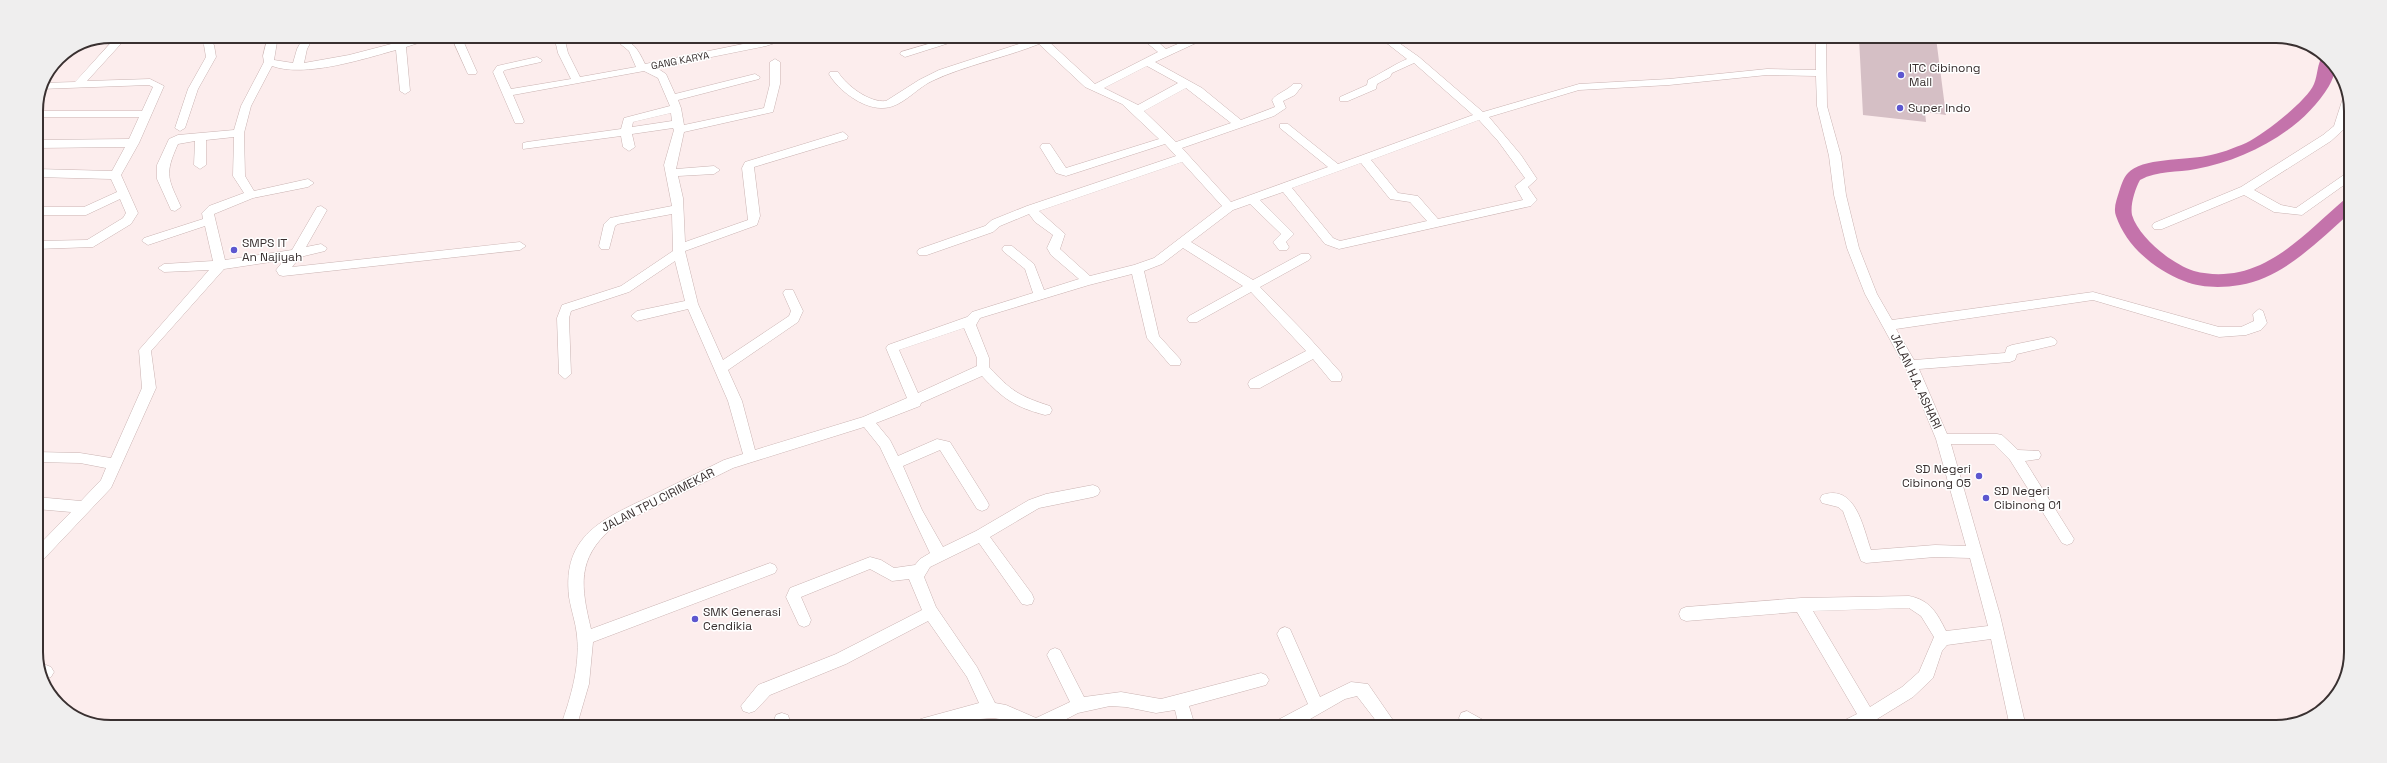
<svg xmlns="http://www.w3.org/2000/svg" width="2387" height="763" viewBox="0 0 2387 763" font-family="'Space Grotesk',sans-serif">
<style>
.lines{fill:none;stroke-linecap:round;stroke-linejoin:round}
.river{fill:#c473ab;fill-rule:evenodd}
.building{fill:#d5bfc5}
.minor-casing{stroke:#cab3b2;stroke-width:1}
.minor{fill:#fff;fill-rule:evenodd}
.poi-dot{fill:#5d57cf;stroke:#fff;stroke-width:1.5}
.labels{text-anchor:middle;stroke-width:3;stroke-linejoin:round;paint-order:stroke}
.far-street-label{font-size:10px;fill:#393030;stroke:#fff}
.poi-label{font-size:12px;fill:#393030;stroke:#fff;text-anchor:start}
.street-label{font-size:12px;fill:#393030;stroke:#fff}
.rim{fill:none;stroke:#393030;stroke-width:2}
</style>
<rect width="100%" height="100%" fill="#fceded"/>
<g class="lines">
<path class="river" d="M2323,56C2336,64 2337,72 2329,86C2302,131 2246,160 2196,169C2177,173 2158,170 2140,180C2135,189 2130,205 2132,215C2139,238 2172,264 2194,271C2209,275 2225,275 2239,272C2281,263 2313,226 2344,200L2350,198V213C2318,241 2285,277 2240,285C2222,288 2201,288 2184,281C2155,270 2126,246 2116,216C2113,208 2117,199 2119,192C2121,186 2123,178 2128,173C2141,158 2186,160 2206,156C2219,154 2234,148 2246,143C2263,135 2307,101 2314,84C2318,75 2317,63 2323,56Z"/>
</g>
<path class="building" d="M1859,38H1936L1946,115L1925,112L1926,122L1863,115Z"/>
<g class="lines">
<defs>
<path id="minor" d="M117,36H128L87,81L150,79L164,86L139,143L121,175L138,213L131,224L93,247L36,249V241L87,240L123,218L126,213L120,199L86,215H36V207H84L117,192L111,179L36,177V169L112,171L125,147L36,148V140L129,139L139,117H36V111H142L153,87L149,85L40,89L42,83L75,82Z
M197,36H207L214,45L216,57L198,89L185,128L180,131L175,128L188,89L206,57L204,45Z
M268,36H278L274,60L293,63L297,49L304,36H314L307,49L304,63L349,55L422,36H440L406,47L410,91L405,94L400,91L396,50C363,59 305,78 272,66L251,106L244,133L245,176L254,191L308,179L314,183L308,187L253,198L214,214L225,260L292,250L317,207L321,206L327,210L306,247L321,244L327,248L325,251L300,257L292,267L520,242L526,246L520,250L283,276L279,275L276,270L284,260L224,269L151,351L156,388L111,488L41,562L36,564V548L71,512L36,509V497L81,501L101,480L106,468L80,463L36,462V452L80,453L111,458L142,388L139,350L209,270L164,272L158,268L164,264L213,261L205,226L148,245L142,241L144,238L203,219L202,213L209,206L244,193L233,176L234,137L206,140V165L200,169L194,165L195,141L178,144C164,175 168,178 181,207L175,211L171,210L157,179V165L169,139L178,135L234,130L241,106L264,62L263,56Z
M451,36H461L477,72L476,74H468L467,72Z
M543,37H564L568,53L580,77L636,67L629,51L612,37C631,37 638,49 645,64L777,37H793L766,46L657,68L666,74L675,94L755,74L760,77L759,79L678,100L681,108L684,125L764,108L770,84V62L775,59L780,62V84L773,112L684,132L676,169L714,166L720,170L714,174L678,176L683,198L685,242L748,220L742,168L745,162L843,132L848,136L847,139L754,167L760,216L757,225L685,251L698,304L723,360L789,316L791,311L783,293L785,290H793L803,311L798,322L728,370L742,401L755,450L863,417L907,398L886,348L888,345L967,317L972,312L1033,293L1025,269L1004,252L1002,249L1004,246H1012L1034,264L1044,290L1079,279L1051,255L1047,248L1053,235L1035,222L1029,214L1000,226L993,232L927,255H919L917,252L919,249L985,226L992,220L1027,206L1176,156L1165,144L1066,176L1056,173L1040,147L1042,144H1050L1066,168L1159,139L1122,104L1085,87L1039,44C1004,58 966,65 932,81C915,89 901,109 881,108C862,108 838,90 829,74L830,72H838C846,85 869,103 886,101L919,80L939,70L1028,41L1033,37H1051L1047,40L1095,84L1158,52L1140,37H1152L1166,49L1194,37H1209L1155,62L1202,88L1241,120L1275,107L1272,100C1277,93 1287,91 1293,84H1301L1302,86L1295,95L1283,101L1286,108L1274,116L1182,148L1231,202L1328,167L1280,128V124H1288L1338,164L1473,115L1414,63L1392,73L1390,77L1377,84L1376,89L1348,101H1340V97L1367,85L1368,80C1382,73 1393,65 1407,59L1384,41V38H1392L1419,57L1483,112L1579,84L1669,79L1767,69L1816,70V38H1826L1827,106L1841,156L1846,195L1859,248L1877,294L1892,320L2093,292L2219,327H2241L2254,321L2253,314L2259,309L2263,311L2267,323L2261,330L2246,335L2219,337L2093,300L1896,329L1914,360L2005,353L2007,347L2012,345L2051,337L2055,339L2057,342L2055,345L2017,354L2015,360L2010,362L1919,369L1947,434H1997L2002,435L2018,450L2039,451L2041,455L2039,459L2025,461L2074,539L2072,543L2067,545L2062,543L2010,460L1994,444H1951L2000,615L2026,727H2010L1991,639L1947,645L1942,651L1933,678L1913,697L1864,727L1841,726L1843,721L1857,714L1797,612L1686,621L1681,619L1679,614L1681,609L1686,607L1801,598L1909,596C1930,600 1937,613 1946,631L1988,626L1970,558L1935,557L1866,563L1861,561L1843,511L1838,507L1822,503L1820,499L1822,495C1856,483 1863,528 1871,550L1935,545L1966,546L1936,439L1910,376L1865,294L1847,248L1834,195L1829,156L1817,106L1816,76L1767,75L1669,85L1579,90L1489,117L1521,155L1537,179L1528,187L1537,200L1531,206L1339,249L1325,244L1283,192L1260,200L1294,234L1286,242L1289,247L1287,250H1279L1273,242L1281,234L1250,204L1233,210L1191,242L1253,280L1301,254H1309L1311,257L1309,260L1260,287L1305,333L1341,373L1342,377L1341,381H1331L1313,359L1260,388H1250L1248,384L1250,380L1306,351L1251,292L1197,322H1189L1187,319L1189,316L1243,286L1183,248L1162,264L1144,271L1159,336L1180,359L1181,362L1180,365H1170L1147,338L1132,274L1089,285L980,318L976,325L989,358V367C1011,391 1019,396 1050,406L1052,410L1050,414L1045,415C1015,407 1003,399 982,376L921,403L920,406L876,423L890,440L898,456L937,439L950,442L987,501L989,505L987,509L982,511L977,509L940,450L903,466L922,510L943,547L976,531L1029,500L1046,494L1093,485L1098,487L1100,491L1098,495L1093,497L1039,508L990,537L1032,594L1034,599L1032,604L1027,605L1022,604L979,543L930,567L924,577L936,607L977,667L995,703L1006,705L1036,718L1070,702L1047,655L1050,650L1055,648L1060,650L1084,697L1121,692L1161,699L1261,673L1266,675L1269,680L1266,685L1189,706L1195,726H1179L1175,710L1156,713L1126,707L1110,706L1078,713L1053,726L1019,725L1006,720L993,718L967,720L947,725H916L918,720L924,718L979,703L967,677L928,621L846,664L770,695L755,711L749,713L743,711L741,706L758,685L836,654L922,610L909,579L892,581L870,569L801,597L811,620L809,625L804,627L799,625L786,597L790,588L870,557L881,560L894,568L915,565L920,559L930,553L880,447L864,427L733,468L612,528C576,559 581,587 591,629L770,563L775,565L777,569L775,573L593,642L589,684L577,725H561C571,697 580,666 577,636C576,623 571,610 569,597C562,535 603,519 651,496C675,484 700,472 724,460L743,454L728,401L688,309L637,321L631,316L637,311L685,301L675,261L629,292L571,311L569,318L571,374L565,379L559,374L557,318L562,305L621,286L673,251L672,214L618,224L615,226L609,249H601L599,246L604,224L610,218L672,206L664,165L674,130L673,128L632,134L635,147L629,151L623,147L621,136L523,149V143L527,142L621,129L624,118L670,106L658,78L644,71L513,95L524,121L523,123H515L493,72L497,66L537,57L542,60L541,62L505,70L503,72L511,89L571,79L558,53L555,40L537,42V38ZM1147,66L1178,83L1138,105L1104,88ZM1186,88L1231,123L1176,142L1144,111ZM671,113L672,121L632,127L633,122ZM1479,120L1498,141L1525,178L1515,186L1523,200L1438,219L1418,196L1398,193L1371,160ZM1182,162L1222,206L1154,258L1134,265L1090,276L1060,249L1065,234L1039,211ZM1361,163L1390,199L1410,202L1427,221L1340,241L1333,238L1292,188ZM964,328L977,358V366L918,393L899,350ZM1909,608L1921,616L1934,637L1919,672L1902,687L1870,707L1813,611Z
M952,37H968L905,57L900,54L901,52Z
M2346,95L2351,106L2343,130L2331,141L2254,190L2281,205L2296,208L2351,170V180L2302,215L2274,212L2244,195L2162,229H2154L2152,226L2154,223L2241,187L2323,135L2334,126L2343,98Z
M1285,627L1290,629L1320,697L1351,682L1368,684L1397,726H1380L1357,696L1345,699L1298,726H1274L1276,721L1308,704L1277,634L1280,629Z
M46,665L51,667L54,672L51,677L45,679L40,667Z
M1467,711L1485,721L1487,726C1476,726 1464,729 1459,718L1461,713Z
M782,713L788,715L791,725H775L774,720L776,715Z"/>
</defs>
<use href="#minor" class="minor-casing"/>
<use href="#minor" class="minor"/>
</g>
<g class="poi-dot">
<circle cx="1901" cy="75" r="4"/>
<circle cx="1900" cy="108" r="4"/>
<circle cx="234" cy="250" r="4"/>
<circle cx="1979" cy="476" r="4"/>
<circle cx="1986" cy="498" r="4"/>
<circle cx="695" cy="619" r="4"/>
</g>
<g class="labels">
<g class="far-street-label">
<text transform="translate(680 60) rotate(-11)" y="4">GANG KARYA</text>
</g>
<g class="poi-label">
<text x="1909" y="72">ITC Cibinong<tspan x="1909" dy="14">Mall</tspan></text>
<text x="1908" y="112">Super Indo</text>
<text x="242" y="247">SMPS IT<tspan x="242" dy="14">An Najiyah</tspan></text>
<text x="1971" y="473" text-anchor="end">SD Negeri<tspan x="1971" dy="14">Cibinong 05</tspan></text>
<text x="1994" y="495">SD Negeri<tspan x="1994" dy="14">Cibinong 01</tspan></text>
<text x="703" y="616">SMK Generasi<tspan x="703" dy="14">Cendikia</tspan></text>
</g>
<g class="street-label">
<text transform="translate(1916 381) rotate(65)" y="4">JALAN H.A. ASHARI</text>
<text transform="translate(658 500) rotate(-27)" y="4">JALAN TPU CIRIMEKAR</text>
</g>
</g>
<path d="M0 0H2387V763H0ZM111 43H2276A68 68 0 0 1 2344 111V652A68 68 0 0 1 2276 720H111A68 68 0 0 1 43 652V111A68 68 0 0 1 111 43Z" fill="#efeeee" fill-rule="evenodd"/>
<path class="rim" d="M111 43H2276A68 68 0 0 1 2344 111V652A68 68 0 0 1 2276 720H111A68 68 0 0 1 43 652V111A68 68 0 0 1 111 43Z"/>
</svg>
